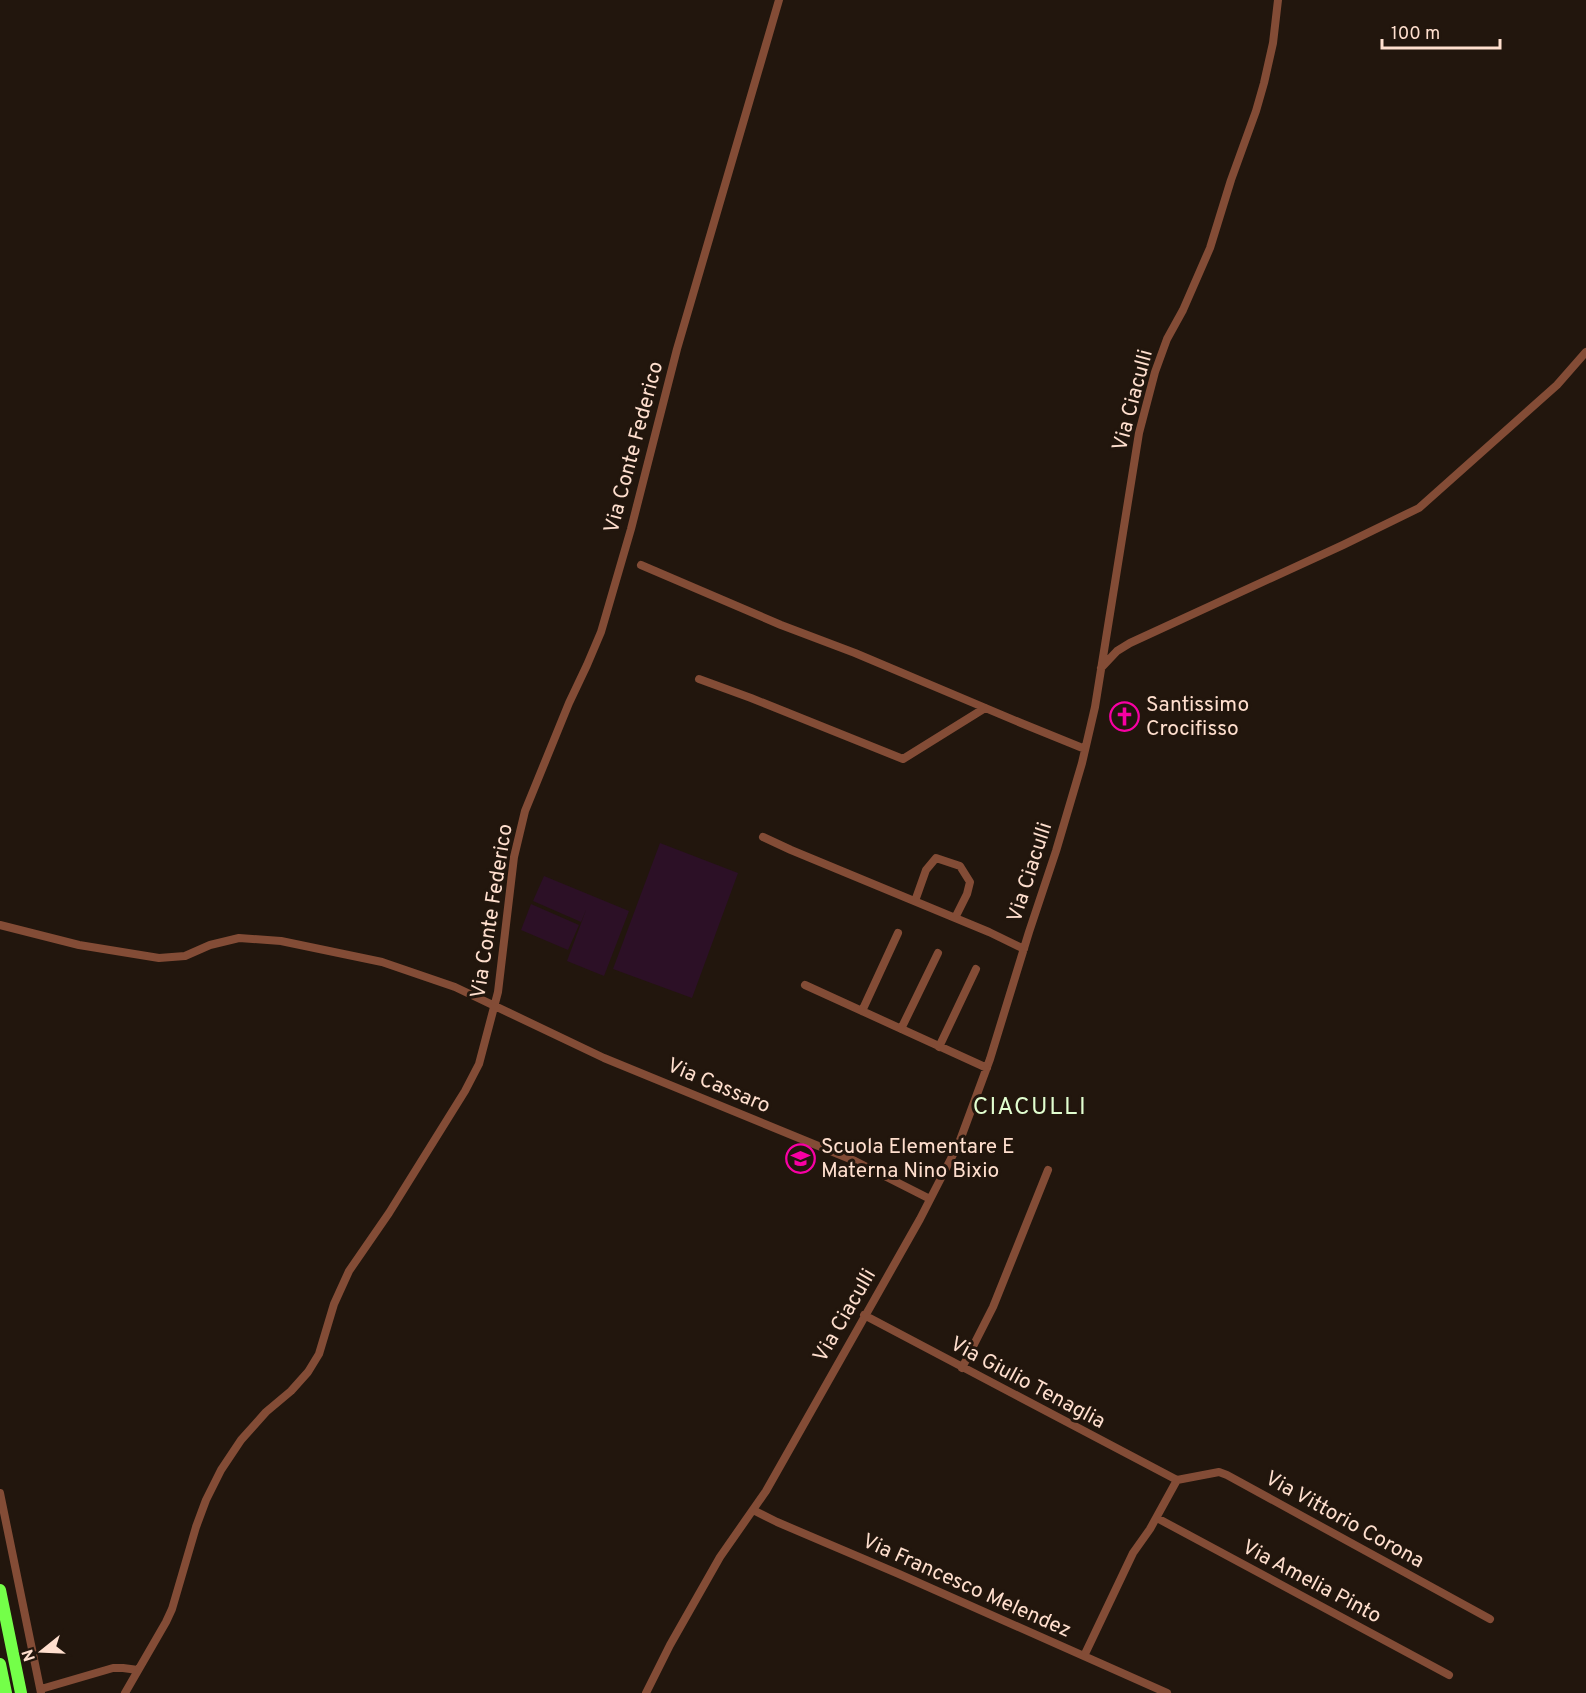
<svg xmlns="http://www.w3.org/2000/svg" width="1586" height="1693" viewBox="0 0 1586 1693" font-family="Overpass,sans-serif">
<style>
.garden{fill:#2c1026}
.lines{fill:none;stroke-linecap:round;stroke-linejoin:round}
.minor{stroke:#834c36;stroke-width:8}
.highway{stroke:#74ff49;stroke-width:12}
.labels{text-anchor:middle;stroke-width:6;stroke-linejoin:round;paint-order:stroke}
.street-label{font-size:21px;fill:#ffdfce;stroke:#22160d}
.poi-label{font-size:21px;fill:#ffdfce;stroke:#22160d;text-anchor:start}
.quarter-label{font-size:24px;letter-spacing:1.5px;fill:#e2ffd0;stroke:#22160d}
</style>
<rect width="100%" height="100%" fill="#22160d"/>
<path class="garden" d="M660,843L738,873L692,998L613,969Z
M544,876L629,911L604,976L567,961L586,910L581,922L533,901Z
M531,904L579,925L568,950L521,930Z"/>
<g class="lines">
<path class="minor" d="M641,565L781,625L855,653L1021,723L1085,749
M1101,668L1117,651L1130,643L1343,545L1419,508L1557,385L1586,352
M699,679L751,698L903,759L985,708
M763,837L791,850L989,932L1024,949
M915,901L926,870L936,858L960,866L970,882L967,894L955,918
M0,925L79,945L159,958L185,956L210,945L239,938L281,941L382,962L455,987L604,1058L855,1161L930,1199
M805,985L987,1068
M862,1011L898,933
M901,1029L938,953
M939,1047L976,969
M864,1315L1177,1480
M962,1368L993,1307L1048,1170
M1177,1480L1219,1472L1227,1475L1490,1619
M0,1493L41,1693
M753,1510L777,1522L899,1574L1167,1693
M1157,1518L1449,1675
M1084,1656L1133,1553L1150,1529L1177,1480
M41,1689L113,1668H123L138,1670
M125,1693L166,1622L172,1609L196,1527L206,1500L221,1470L241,1440L266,1412L291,1391L308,1372L319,1354L334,1304L349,1271L389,1213L465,1091L479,1064L498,992L514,857L525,811L569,703L587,665L601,632L631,529L677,349L779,0
M646,1693L670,1645L720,1557L766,1491L920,1219L959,1143L990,1059L1029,932L1056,851L1082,763L1095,707L1139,433L1155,372L1167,339L1183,310L1210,248L1231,180L1256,111L1264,83L1273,43L1278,0"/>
<path class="highway" d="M0,1590L21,1693
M0,1664L6,1693"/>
</g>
<defs>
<symbol id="church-ring" viewBox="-11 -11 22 22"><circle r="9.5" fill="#22160d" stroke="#f900a4" stroke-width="1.5"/><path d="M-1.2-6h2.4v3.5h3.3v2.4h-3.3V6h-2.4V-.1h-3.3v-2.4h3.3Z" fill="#f900a4"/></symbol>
<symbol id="school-ring" viewBox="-11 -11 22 22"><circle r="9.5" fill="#22160d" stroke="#f900a4" stroke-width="1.5"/><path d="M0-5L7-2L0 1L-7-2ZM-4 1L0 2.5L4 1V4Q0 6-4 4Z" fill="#f900a4"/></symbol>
</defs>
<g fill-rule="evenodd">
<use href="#church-ring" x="1108" y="700" width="33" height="33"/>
<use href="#school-ring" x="784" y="1142" width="33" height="33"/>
</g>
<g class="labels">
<g class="street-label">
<text transform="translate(1132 400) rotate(-75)" y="7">Via Ciaculli</text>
<text transform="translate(633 447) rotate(-75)" y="7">Via Conte Federico</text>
<text transform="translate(1029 872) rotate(-72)" y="7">Via Ciaculli</text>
<text transform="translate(491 911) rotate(-81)" y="7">Via Conte Federico</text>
<text transform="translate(719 1085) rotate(23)" y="7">Via Cassaro</text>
<text transform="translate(844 1315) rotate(-60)" y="7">Via Ciaculli</text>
<text transform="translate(1028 1382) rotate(28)" y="7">Via Giulio Tenaglia</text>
<text transform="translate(1345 1519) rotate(29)" y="7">Via Vittorio Corona</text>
<text transform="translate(1312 1581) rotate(28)" y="7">Via Amelia Pinto</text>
<text transform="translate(967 1585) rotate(24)" y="7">Via Francesco Melendez</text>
</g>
<g class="poi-label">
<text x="1146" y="711">Santissimo<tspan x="1146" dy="24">Crocifisso</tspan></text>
<text x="821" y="1153">Scuola Elementare E<tspan x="821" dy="24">Materna Nino Bixio</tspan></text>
</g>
<g class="quarter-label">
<text x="1030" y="1114">CIACULLI</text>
</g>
</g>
<g transform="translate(42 1651) rotate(252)" stroke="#22160d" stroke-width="4.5" paint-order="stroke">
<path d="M0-4.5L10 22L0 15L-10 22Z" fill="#ffdfce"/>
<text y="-9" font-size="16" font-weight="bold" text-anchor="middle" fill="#ffdfce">N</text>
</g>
<path d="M1382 39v9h118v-9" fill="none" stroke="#ffdfce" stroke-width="3"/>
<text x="1391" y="39" font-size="18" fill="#ffdfce" stroke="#22160d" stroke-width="4.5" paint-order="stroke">100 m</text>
</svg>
